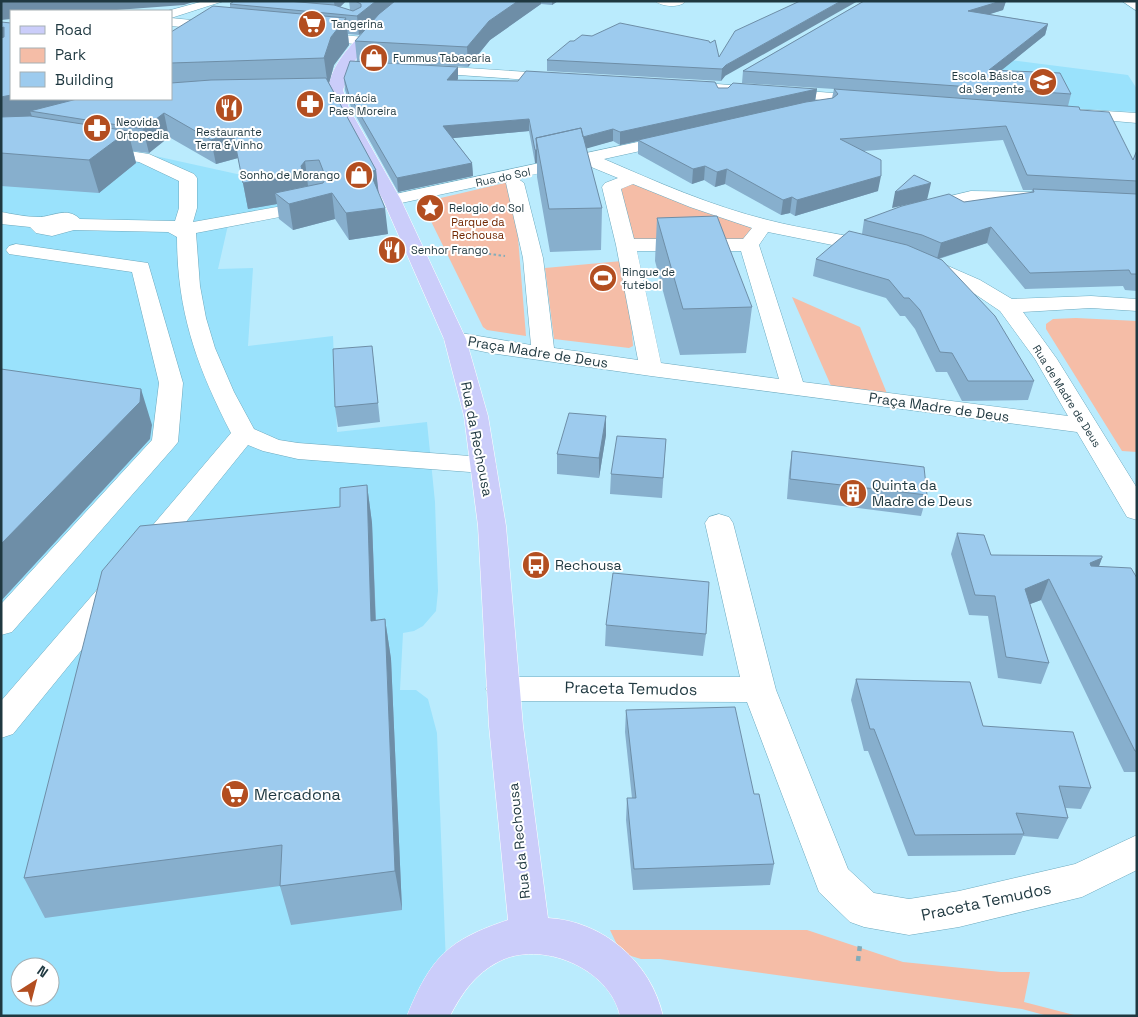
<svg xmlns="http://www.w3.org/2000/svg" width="1138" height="1017" viewBox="0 0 1138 1017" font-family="'Space Grotesk',sans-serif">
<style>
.built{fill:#9ae2fc;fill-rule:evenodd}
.green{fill:#f5bda7}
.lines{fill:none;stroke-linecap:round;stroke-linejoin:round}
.minor-casing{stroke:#6ca9be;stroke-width:1}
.major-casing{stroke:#fff;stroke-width:1}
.path-far1{stroke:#83acba;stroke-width:2;stroke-dasharray:2.5 2.5;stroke-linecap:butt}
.path{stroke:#83acba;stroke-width:4.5;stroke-dasharray:5 5;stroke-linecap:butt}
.minor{fill:#fff;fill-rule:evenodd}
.major{fill:#cbcdfa;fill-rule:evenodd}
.wall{fill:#87afcd}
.shaded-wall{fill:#6e8ea7}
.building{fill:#9dcbee;stroke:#6e8ea7}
.labels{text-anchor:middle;stroke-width:4;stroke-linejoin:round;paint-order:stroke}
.far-poi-label{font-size:11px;fill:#1f3840;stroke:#fff;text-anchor:start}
.far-street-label{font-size:11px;fill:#1f3840;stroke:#fff}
.far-park-label{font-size:11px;fill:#712701;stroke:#fff}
.street-label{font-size:14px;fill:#1f3840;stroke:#fff}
.poi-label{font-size:14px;fill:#1f3840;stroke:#fff;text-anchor:start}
.near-street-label{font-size:16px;fill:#1f3840;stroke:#fff}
.near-poi-label{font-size:16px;fill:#1f3840;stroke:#fff;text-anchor:start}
</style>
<rect width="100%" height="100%" fill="#baebfd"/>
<path class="built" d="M970,55L1128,75L1137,89V112L944,101Z
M37,130L246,176L344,181L356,202L228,225L218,269L253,268L248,346L333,336L337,432L427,422L435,502L438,591L436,611L423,626L414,631L403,633L400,690H416L428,699L437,733L448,1016H1V141ZM20,967H50V997H20Z"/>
<path class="green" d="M513,181L514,188L526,336L487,330L483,327L424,207L425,204L432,200Z
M633,181L760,225L746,243H631L615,187Z
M622,261L629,293L633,346L629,348L554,339L545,268Z
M792,297L860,327L888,396L832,388Z
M1076,318L1137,321V452L1122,451L1046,329V324L1053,319Z
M610,930H807L903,962L1001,972H1030L1024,1002L1078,1016H1048L1022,1009L660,959H641L621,953Z"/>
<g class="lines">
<defs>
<path id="minor" d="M204,1H224L171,18V11H167Z
M655,1H684L685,2C679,8 662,7 655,1Z
M1122,1H1136L1137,11Z
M171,18L222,23L228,27L222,31L171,26Z
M312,32L364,37L371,41L364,45L307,39L305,36Z
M420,65L559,74L566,78L559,82L415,72L413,69L415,66Z
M679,81L871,96L878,100L871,104L674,88L672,85Z
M1073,109L1137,113V123L1068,117L1065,114Z
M675,134L681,136L683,139L681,142L604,159C657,182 711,206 768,220C806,230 846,234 884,244L887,248L884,252L877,254L768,232L759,245L803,382L1068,416L1035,359L1000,311L966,288L918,267L915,263L918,259L925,257L932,259L980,280L1012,299L1091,296L1137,299V311L1091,308L1023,312L1057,359L1137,488V520L1127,517L1077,432L651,376L490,353L447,344L444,339L447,334L455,332L531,345L523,258L506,183L508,180L392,205L386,204L383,200L386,196ZM584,164L618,178L605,183L602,187L616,245L638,360L554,348L543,258L524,183L517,178ZM633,184L690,207L752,228L743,239H634L621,189ZM637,251H741L779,379L661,363Z
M97,146L149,154L194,174L197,178V208L193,222L316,200L322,201L325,205L322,209L316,210L196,233L200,286L206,318L215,348L234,392L254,429L279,440L298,443L483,457L492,459L496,465L492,471L483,473L298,459L263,451L248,445L156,559L146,562L136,559L132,552L136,545L231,433C197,367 177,312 177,237L168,232L74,230L52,236L36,233L30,227L1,224V212C13,214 26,217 38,217C52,217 67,206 80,219L175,221L179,208V181L139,162L91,155L89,151L91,147Z
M971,191L1041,192L1047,193L1050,197L1047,201L1041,202L971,201L923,213L917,212L914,208L917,204Z
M16,244L148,263L183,383L178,442L174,447L12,632L1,635V604L152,440L159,383L132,272L9,254L6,250L9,246Z
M719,514L729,517L733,523L776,690L848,869L874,893L909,899L959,891L1075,864L1137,835V870L1082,897L959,927L909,935L864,927L850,922L819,892L747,702L503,701L491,698L486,689L491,680L503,677H740L705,523L709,517Z
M113,581L124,584L128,591L124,598L13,734L1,738V701L102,584Z"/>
<path id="major" d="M403,1H417L380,31L352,64L343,90L349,108L401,200L466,339L488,416L506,526L523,726L548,918C603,921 651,962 663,1016H620C610,968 540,939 498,962C475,974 462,993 450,1016H407C431,957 448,940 508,920L489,726L478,526L464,416L444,339L383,200L333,108C332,103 329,98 329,93C326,59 378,18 403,1Z"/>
</defs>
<use href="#minor" class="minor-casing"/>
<use href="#major" class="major-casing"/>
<path class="path-far1" d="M444,248L505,256"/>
<path class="path" d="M858,961L860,945"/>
<use href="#minor" class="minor"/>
<use href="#major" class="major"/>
</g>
<path class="wall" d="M292,1H346L340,7L350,10L349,1H558L552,5L541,4L490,40L468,67L357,61L355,41L365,30L359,35L348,34L349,45L334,65L329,83L376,170L378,192L388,234L349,240L335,219L293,230L279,219L277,204L248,209L238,158L216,164L169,137L149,153L133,151L136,163L99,193L1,186V22L11,99H171V32L230,8V4Z
M864,1H1006L1003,10L989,14L1048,24L1045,35L1001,70L1071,94L1068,106L1080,110L1133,160L1137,150V291L1125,290L1123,286L1025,289L987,243L939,259L1034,381L1028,400L962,401L947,372H936L915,329L905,316H900L886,298L813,276L816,259L862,234L864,220L964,202L1031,193L1032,190H1023L1003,140L864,151L878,191L795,216L790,213L781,215L725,184L715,187L704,180L692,184L638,154V141L620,145L613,141L586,148L602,208L601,250L550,252L537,177V163H535L529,131L453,138L472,163L473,176L398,192L351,107L345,90L344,78L458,67V79L457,80L718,88L817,89L815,101L832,98L834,89L742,83L743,71Z
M592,36L710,43L719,57L725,76L721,81L547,71V60L574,41Z
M657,218L752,307L746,353L680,355L655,261Z
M372,346L380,422L338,427L335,407Z
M606,416V435L599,478L557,474V454Z
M666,439L662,498L610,494L611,474Z
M792,451L927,495L921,516L787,499L789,472Z
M367,485L372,523L376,620L385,619L391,659L402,910L291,925L280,886L45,918L24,878L340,507Z
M957,533L991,555L1102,558L1099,566L1137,578V772H1124L1041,600L1030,604L1049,663L1041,684L998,678L988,616L969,615L951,554Z
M606,625L706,634L703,656L605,646Z
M856,679L983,726L1091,788L1081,809L1066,808L1068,818L1058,839L1023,836L1015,855L908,856L868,751H864L851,700Z
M626,710L754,794L774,864L770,885L633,890L626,820L627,798H632L625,732Z"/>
<path class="shaded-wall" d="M1,1H196L184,5L103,11H11V19L1,20Z
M334,1H346L335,12Z
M376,1H400L359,35L357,16Z
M518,1H541V4L490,40L468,67L467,47L489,21Z
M552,1H558L552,5Z
M841,1H858L725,76L721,81L722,69L726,65Z
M1001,1H1006L1003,10L965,22L968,11Z
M346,18L349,45L334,65L328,87L324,58L331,37Z
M1048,24L1045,35L987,82L989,70Z
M4,27L11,52L1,57V28Z
M458,67V79L448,92L447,80Z
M817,89L815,101L620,145V132Z
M11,95V99H124L30,111L34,122L1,130V97Z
M164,113L169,137L149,153L143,129Z
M529,119V131L444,139L443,126Z
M613,129V141L578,151L577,139Z
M128,131L136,163L99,193L89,160Z
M233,133L238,158L216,164L211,140Z
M535,150H537V163H535Z
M305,161L308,186L275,193L277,204L248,209L243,183L301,166Z
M472,163L473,176L398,192L397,178Z
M705,166L704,180L692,184L693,169Z
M727,169L725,184L715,187L717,172Z
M376,170L379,196L370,172Z
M881,176L878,191L795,216L797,200Z
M931,183L927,200L892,208L895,192Z
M332,193L335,219L293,230L289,204Z
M792,197L790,213L781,215L783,200Z
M385,208L388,234L349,240L346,213Z
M991,227L987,243L937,259L941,243Z
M141,389L152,425L150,439L1,601V544Z
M606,416V435L599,478V458Z
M367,485L372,523L377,660L371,621Z
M1102,558L1094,579L1090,563Z
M1049,579L1041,600L1017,609L1025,589Z
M385,619L391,659L402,910L395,871Z"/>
<path class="building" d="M234,1H288L334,5L353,11L361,7V4L355,1H376L357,16L230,4Z
M395,1H518L489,21L467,47L355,41L379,14Z
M800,1H841L726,65L722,69L547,60L570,41H574L582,35L592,36L620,23L709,41L710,43L715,40L719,57L735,31Z
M864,1H1001L968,11L1048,24L989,70L1060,73L1071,94L743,71Z
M213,6L346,18L331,37L324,58L171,63V32Z
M1,22L11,23V95L1,97V38L4,37V27L1,28Z
M350,61L458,67L447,80L518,81L526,71L715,82L718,88H728L733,83L817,89L620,132L613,129L583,137L581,128L536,138L537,150H535L529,119L443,126L472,163L397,178L349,95L344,78Z
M326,78L376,170L370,172L385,208L346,213L332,193L289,204L275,193L323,183L326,178L319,160L305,161L301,166L303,173L243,183L233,133L211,140L164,113L143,129L30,111L77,99H171V83L211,80Z
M834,89L1079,107L1080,110L1109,112L1133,160L1137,150V181L1027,175L1006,126L840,139L881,160V176L797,200L792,197L783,200L727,169L717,172L705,166L693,169L638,140L806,102L833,98L838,94Z
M30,116L128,131L89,160L1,153V117Z
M581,128L602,208L549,209L536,138Z
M914,175L931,183L895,192Z
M1033,189L1137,194V274H1131L1129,270L1030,273L991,227L941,243L922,235L864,220L902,206L949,194L964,202L1034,192Z
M717,216L752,307L683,309L657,218Z
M849,231L907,245L942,260L995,316L1034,381H968L952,353L940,352L920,310L909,298H904L889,280L816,259Z
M372,346L378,403L335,407L333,349Z
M1,369L141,389L140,402L1,544Z
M569,413L606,416L599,458L557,454Z
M617,436L666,439L663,478L611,474Z
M792,451L924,467L927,495L790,479Z
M367,485L371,621L385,619L395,871L280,886L282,845L24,878L102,571L140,526L340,507V488Z
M957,533L984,535L991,555L1102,556V558L1090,563L1091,566L1131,568L1137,578V751H1135L1049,579L1025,589L1049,663L1006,657L995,596L975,595Z
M613,573L709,582L706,634L606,625Z
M856,679L970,682L983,726L1073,732L1091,788L1059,786L1068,818L1016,813L1024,834L915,835L874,729H870Z
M735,707L754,794H759L774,864L634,869L627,798H636L626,710Z"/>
<defs>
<symbol id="supermarket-disc" viewBox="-11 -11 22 22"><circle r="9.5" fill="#b34e20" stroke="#fff"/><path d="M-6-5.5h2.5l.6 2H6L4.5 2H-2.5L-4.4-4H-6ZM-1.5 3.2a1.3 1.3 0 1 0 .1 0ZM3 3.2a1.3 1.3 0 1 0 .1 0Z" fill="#fff"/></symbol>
<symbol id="shop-disc" viewBox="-11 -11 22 22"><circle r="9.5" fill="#b34e20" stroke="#fff"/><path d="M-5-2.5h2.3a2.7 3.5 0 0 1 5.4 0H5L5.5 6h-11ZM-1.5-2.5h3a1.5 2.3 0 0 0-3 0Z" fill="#fff"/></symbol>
<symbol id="school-disc" viewBox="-11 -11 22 22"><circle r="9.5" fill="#b34e20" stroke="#fff"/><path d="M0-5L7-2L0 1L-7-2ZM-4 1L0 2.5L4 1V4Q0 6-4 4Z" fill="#fff"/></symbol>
<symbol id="pharmacy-disc" viewBox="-11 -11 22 22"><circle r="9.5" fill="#b34e20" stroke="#fff"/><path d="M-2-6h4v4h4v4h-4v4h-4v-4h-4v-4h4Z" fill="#fff"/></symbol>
<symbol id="restaurant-disc" viewBox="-11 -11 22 22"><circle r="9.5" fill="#b34e20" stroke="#fff"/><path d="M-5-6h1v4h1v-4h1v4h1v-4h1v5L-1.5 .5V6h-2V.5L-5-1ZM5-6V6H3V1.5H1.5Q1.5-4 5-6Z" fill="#fff"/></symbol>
<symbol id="sight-disc" viewBox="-11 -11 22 22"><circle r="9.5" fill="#b34e20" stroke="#fff"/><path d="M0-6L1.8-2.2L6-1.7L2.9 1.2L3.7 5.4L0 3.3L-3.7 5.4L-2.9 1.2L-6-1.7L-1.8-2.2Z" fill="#fff"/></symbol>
<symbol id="stadium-disc" viewBox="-11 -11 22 22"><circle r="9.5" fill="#b34e20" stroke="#fff"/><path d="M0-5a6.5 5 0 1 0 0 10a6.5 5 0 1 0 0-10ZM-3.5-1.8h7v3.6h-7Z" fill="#fff"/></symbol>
<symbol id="building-disc" viewBox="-11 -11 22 22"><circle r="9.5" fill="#b34e20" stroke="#fff"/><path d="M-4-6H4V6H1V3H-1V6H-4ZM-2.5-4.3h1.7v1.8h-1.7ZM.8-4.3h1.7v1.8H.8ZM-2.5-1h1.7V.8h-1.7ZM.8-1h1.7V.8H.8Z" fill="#fff"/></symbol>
<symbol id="bus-disc" viewBox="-11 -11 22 22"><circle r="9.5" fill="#b34e20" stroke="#fff"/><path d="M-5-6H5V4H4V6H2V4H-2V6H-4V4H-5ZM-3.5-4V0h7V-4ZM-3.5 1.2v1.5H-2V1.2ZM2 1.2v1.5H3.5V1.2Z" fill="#fff"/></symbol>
</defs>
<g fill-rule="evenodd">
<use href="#supermarket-disc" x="296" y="8" width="32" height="32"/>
<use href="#shop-disc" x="358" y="42" width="32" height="32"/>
<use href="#school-disc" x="1027" y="66" width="32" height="32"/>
<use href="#pharmacy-disc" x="294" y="88" width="32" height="32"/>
<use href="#restaurant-disc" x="213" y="92" width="32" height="32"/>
<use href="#pharmacy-disc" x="81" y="112" width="32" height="32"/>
<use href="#shop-disc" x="343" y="159" width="32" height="32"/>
<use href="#sight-disc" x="414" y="192" width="32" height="32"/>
<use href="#restaurant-disc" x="376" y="234" width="32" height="32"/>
<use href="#stadium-disc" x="587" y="262" width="32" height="32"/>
<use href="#building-disc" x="837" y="477" width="32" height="32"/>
<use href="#bus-disc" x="520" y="549" width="32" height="32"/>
<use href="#supermarket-disc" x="219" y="778" width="32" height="32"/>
</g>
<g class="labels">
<g class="far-poi-label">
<text x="331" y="28">Tangerina</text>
<text x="393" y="62">Fummus Tabacaria</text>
<text x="1024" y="80" text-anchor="end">Escola Básica<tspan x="1024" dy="13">da Serpente</tspan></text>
<text x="329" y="102">Farmácia<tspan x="329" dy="13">Paes Moreira</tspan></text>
<text x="116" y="126">Neovida<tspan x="116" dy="13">Ortopedia</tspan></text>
<text x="229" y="136" text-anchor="middle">Restaurante<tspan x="229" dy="13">Terra &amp; Vinho</tspan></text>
<text x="340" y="179" text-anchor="end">Sonho de Morango</text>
<text x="449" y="212">Relogio do Sol</text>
<text x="411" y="254">Senhor Frango</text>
<text x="622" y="276">Ringue de<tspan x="622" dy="13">futebol</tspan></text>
</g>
<g class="far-street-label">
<text transform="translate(503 177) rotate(-12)" y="4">Rua do Sol</text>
<text transform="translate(1067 396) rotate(58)" y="4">Rua de Madre de Deus</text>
</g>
<g class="far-park-label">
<text x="478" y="226">Parque da<tspan x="478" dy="13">Rechousa</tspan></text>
</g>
<g class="street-label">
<text transform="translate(538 352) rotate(9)" y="5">Praça Madre de Deus</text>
<text transform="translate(939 407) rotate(8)" y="5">Praça Madre de Deus</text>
<text transform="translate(477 439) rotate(79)" y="5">Rua da Rechousa</text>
<text transform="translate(519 841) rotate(-96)" y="5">Rua da Rechousa</text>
</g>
<g class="poi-label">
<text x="872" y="490">Quinta da<tspan x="872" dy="16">Madre de Deus</tspan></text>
<text x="555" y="570">Rechousa</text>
</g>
<g class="near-street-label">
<text transform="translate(631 688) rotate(1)" y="6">Praceta Temudos</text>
<text transform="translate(986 901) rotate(-12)" y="6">Praceta Temudos</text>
</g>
<g class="near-poi-label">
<text x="254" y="800">Mercadona</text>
</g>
</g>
<rect width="1138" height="1017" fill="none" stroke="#1f3840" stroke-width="5"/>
<rect x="10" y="10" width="162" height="90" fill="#ffffff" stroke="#a5afb3"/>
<rect x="20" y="26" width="25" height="8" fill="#cbcdfa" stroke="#a5afb3"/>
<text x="55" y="35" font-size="15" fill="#1f3840">Road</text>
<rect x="20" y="48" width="25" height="15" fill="#f5bda7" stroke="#a5afb3"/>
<text x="55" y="60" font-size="15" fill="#1f3840">Park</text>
<rect x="20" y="72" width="25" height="15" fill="#9dcbee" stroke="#a5afb3"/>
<text x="55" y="85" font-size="15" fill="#1f3840">Building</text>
<g transform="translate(35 982) rotate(36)"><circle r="24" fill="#ffffff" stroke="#a5afb3"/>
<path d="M0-4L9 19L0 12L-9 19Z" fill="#b34e20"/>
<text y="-8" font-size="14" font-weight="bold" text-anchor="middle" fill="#1f3840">N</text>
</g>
</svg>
